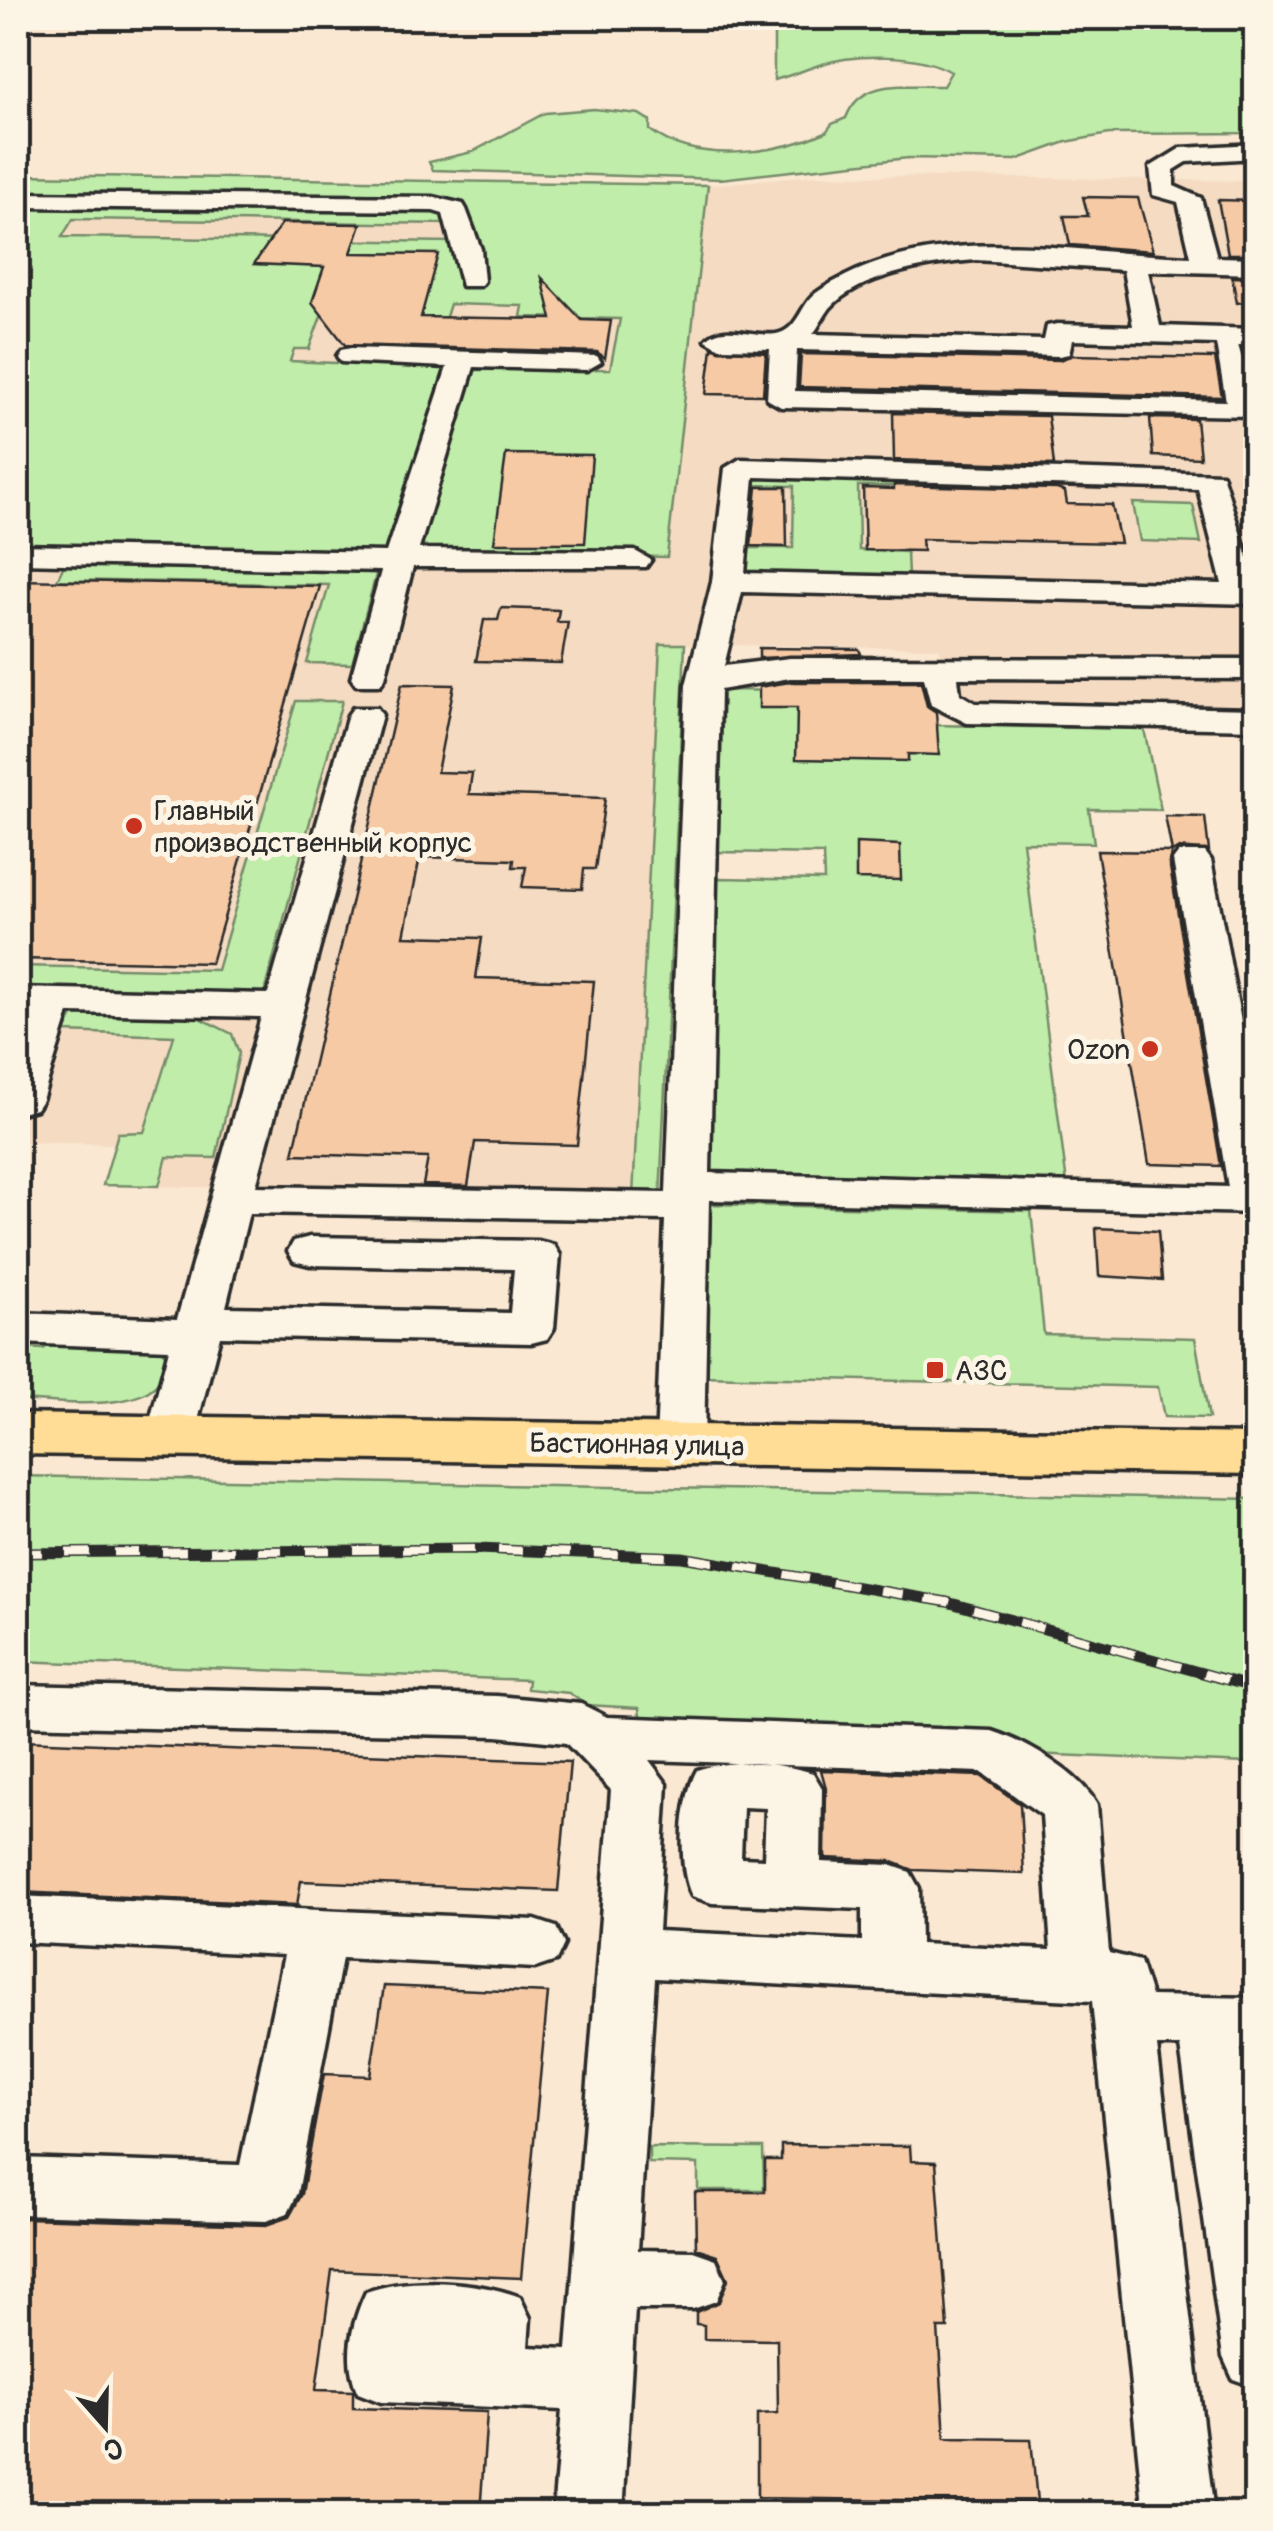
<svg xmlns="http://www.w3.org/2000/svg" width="1273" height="2531" viewBox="0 0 1273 2531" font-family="Pangolin,sans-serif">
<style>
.built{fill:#f5dbc2}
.green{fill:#c0edaa;stroke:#768c6a;stroke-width:2.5}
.building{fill:#f7caa6;stroke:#2b2b2b;stroke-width:2.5}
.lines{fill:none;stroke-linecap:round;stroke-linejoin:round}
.minor-casing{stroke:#2b2b2b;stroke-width:7}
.major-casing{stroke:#2b2b2b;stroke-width:7}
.minor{fill:#fcf5e5;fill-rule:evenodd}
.major{fill:#ffdd96;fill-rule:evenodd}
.rail-casing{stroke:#2b2b2b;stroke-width:11}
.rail{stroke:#fcf5e5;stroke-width:8;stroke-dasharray:24;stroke-linecap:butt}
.poi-dot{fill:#c8321e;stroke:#fcf5e5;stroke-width:4}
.labels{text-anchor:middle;stroke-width:10;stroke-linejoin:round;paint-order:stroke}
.poi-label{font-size:28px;fill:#2b2b2b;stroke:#fcf5e5;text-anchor:start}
.street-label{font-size:28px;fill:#2b2b2b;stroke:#fcf5e5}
</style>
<rect width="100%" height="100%" fill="#fae8d2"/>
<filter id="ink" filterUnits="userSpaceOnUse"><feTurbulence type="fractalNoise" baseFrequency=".01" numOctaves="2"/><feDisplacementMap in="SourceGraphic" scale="20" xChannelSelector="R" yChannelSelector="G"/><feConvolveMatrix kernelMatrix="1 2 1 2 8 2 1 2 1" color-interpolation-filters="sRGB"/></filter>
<g filter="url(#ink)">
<path class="built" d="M18,175L708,185L812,175L1255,181V728L957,726L939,648L660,644L633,1197L103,1185L114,1144L18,1142Z"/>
<path class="green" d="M779,18H1255V133L1109,134L1066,142L1016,160L908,158L720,179L433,170L429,162L472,152L545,113L594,109L639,114L650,121V130C696,165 777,154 826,132L832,124L846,118C861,77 907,87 943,86L951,72C919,53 855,53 819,65C804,70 790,76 774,80V22Z
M18,175L708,185L667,557L416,553L468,370L610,369L620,319L521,317L523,306L450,304L444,323L329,294L309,349H294L290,361L449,368L391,553L18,547V202L280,203L443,211L450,224L73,219L62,237L455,242L460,208L234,198L18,197Z
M746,474L903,477L904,486H858L859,550L907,552L908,576L741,572L742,548H793L794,486L746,485Z
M1133,503L1193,505L1201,543L1140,541Z
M66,561L378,567L352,664L307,663L329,585L57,580Z
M660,644H685L660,1198L633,1197Z
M723,690L927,693L930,725L1144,729L1161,810L1089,809L1094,843L1023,842L1067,1184L708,1176L717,878L824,880L823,854L718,852Z
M296,701H342L264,994L18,988V966L217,970Z
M83,1011L190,1013L232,1034L239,1053L216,1158L167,1157L159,1186L103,1185L118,1133L144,1132L174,1036L65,1032L74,1014Z
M707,1204L1031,1211L1044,1334L1195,1338L1209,1418L1164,1417L1158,1387L701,1376Z
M60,1339L158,1347L166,1355C172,1420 56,1401 18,1400V1348L43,1349Z
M18,1476L1255,1499V1770L1247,1763L1032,1754L641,1725L639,1708L586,1705L569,1693L527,1689L528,1680L18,1661Z
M649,2147L763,2148L764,2190H698V2164L649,2163Z"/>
<path class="building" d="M1083,197L1138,198L1153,251L1070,245L1064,216H1088Z
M1218,200L1256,201V254H1228Z
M282,223L361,224L351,253L438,254L421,317L552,319L542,278L582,320L611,321L605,358L597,352L345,345L312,302L324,267L254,264Z
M1232,277L1256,278V301L1237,303Z
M712,348L766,353L763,395L706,394Z
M801,354L1059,360L1073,355L1215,358L1222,397L799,387Z
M893,413L1048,416L1054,465L894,460Z
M1150,418L1196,419L1200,458L1153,456Z
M506,454L592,455L585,543H494Z
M894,485L1057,489L1065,492L1067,504L1112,505L1120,543L922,539L923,551L865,550L863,488L894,489Z
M757,487H786L787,547L751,546Z
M18,580L320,586L211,963L18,959Z
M501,608L559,610L557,622H568L561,663L476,661L484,620H498Z
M759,648L859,649L861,654L759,658Z
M790,682H921L927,706L936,712L939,755L908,754V761L796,759L797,708H759V687Z
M402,684L454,685L437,772L472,773L469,794L605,798L595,869H584L582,889L522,887L526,867H513L514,860L420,857L404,936L482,938L476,978L594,981L577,1145L475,1142L468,1186L423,1185L428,1158L293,1154Z
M1165,816L1205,817L1209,851L1179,848L1172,852Z
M856,843L900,845L901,880L856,879Z
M1097,851L1172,852L1169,861L1221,1166L1149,1164Z
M1096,1228L1158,1231L1162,1280L1099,1276Z
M22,1741L570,1762L558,1891L301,1881L297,1905L18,1892V1757Z
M821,1770L981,1776L1020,1804L1024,1874L913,1870L890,1861L825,1858L826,1788Z
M384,1986L548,1993L521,2278L332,2270L316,2390L353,2391V2408L487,2412L480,2514H18V2247L24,2218L266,2225L289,2217L302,2194L324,2074L370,2076Z
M781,2145L910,2146L911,2161L936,2162L948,2328H938L945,2438L1031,2439L1037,2502L757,2498V2414L778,2413L777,2340L704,2339V2325L696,2324V2312L719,2302L728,2279L717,2255L696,2248L695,2192H765V2160H781Z"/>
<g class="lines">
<defs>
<path id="minor" d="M1256,144V158L1187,162L1174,170V186L1201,198L1217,257L1256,258V274L1148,271L1160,326L1256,329V345H1238L1256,407L1252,416L781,407L767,399L770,349L720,348L706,340C722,320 759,340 780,333C799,327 801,304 816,293C827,285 843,277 856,271C961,225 1081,254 1191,257L1178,202L1153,195L1150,167L1181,148ZM976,260L1123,270L1133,326L1057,324L1047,326L1044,340L813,334C819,326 824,316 830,308C860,274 934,263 976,260ZM1072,340L1216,344L1226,401L795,391L797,350L1059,356L1069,354Z
M18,193L433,197L463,204L466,209L481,249L484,281L480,286H462L443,214L433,211L18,207Z
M351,348L597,356L601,362L587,370L474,367L419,549L635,551L651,560L646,567H413L385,678L380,685H356L351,678L381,571L18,563V545L386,552L447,367L341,362L337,356L341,350Z
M740,459L1222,474L1256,584V604L742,592L724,666L790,658L1256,659V679L958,678L960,694L975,703L1256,709V729L967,723L931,705L924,678H790L720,690L710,1173L1228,1187L1173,860L1179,852H1205L1211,860L1256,1102V1213L709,1200L704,1445L697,1457L680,1461L663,1457L656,1445L665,1220L249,1213L226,1307L510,1313L514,1269L310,1265L294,1261L288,1251L294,1241L310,1237L538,1241L554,1245L560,1255L554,1328L547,1339L531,1343L220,1336L194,1436L187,1448L170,1452L153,1448L146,1436L169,1349L18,1343V1313L177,1319L261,1017L69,1013L42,1100L36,1109L21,1113L18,1047L29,1012H18V988L268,994L348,715L353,708H377L382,715L256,1186L666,1193L686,685L712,582L725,468ZM754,477L1198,489L1222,584L745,573Z
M18,1685L497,1696L581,1704L607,1717L992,1731C1026,1742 1080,1773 1097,1805L1109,1953L1140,1961L1151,1996L1256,1998V2048H1241L1256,2142V2387L1233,2379L1223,2357L1180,2046H1157L1214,2514H1144L1092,2001L655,1978L638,2250L693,2251L716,2259L725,2280L716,2301L693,2309H635L623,2514H553L562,2410L381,2402L358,2393C343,2361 351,2324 366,2292C409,2276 478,2281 520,2297L530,2318L528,2347L567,2349L611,1790L566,1743L497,1736L18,1725ZM649,1760L981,1772L1042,1815L1051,1950L920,1944L919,1888L910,1872L890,1865L821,1862L822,1788L813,1773C779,1762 731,1759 697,1770C681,1799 677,1867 692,1896L712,1903L862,1909V1941L658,1931L667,1784ZM743,1807L766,1808L764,1859L741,1858Z
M18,1896L535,1920L556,1927L564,1944L556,1961L535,1968L342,1958L298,2193L288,2213L266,2221L18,2214V2158L240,2165L284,1955L18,1942Z"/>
<path id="major" d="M18,1414L1256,1434V1474L18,1454Z"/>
</defs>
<use href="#minor" class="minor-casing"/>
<use href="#major" class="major-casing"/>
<use href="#minor" class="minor"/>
<use href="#major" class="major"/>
<defs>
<path id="rail" d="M18,1553L478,1549L682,1557L947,1602L1256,1688"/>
</defs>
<use href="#rail" class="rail-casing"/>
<use href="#rail" class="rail"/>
</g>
</g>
<g class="poi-dot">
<circle cx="134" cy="826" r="10"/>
<circle cx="1150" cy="1049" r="10"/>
<rect x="925" y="1360" width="20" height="20" rx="5"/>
</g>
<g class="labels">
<g class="poi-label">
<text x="154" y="820">Главный<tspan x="154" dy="32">производственный корпус</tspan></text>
<text x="1130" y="1059" text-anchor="end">Ozon</text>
<text x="955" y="1380">АЗС</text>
</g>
<g class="street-label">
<text transform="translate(637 1444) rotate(1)" y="10">Бастионная улица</text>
</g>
</g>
<rect width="1273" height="2531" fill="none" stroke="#fcf5e5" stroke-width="60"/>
<rect x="30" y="30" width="1213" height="2471" fill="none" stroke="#2b2b2b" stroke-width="4" filter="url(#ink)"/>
<g transform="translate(105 2426) rotate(160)" stroke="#fcf5e5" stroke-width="8" paint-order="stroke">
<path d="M0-8L18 38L0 25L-18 38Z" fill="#2b2b2b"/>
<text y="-15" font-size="28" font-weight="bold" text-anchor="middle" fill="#2b2b2b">С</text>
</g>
</svg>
